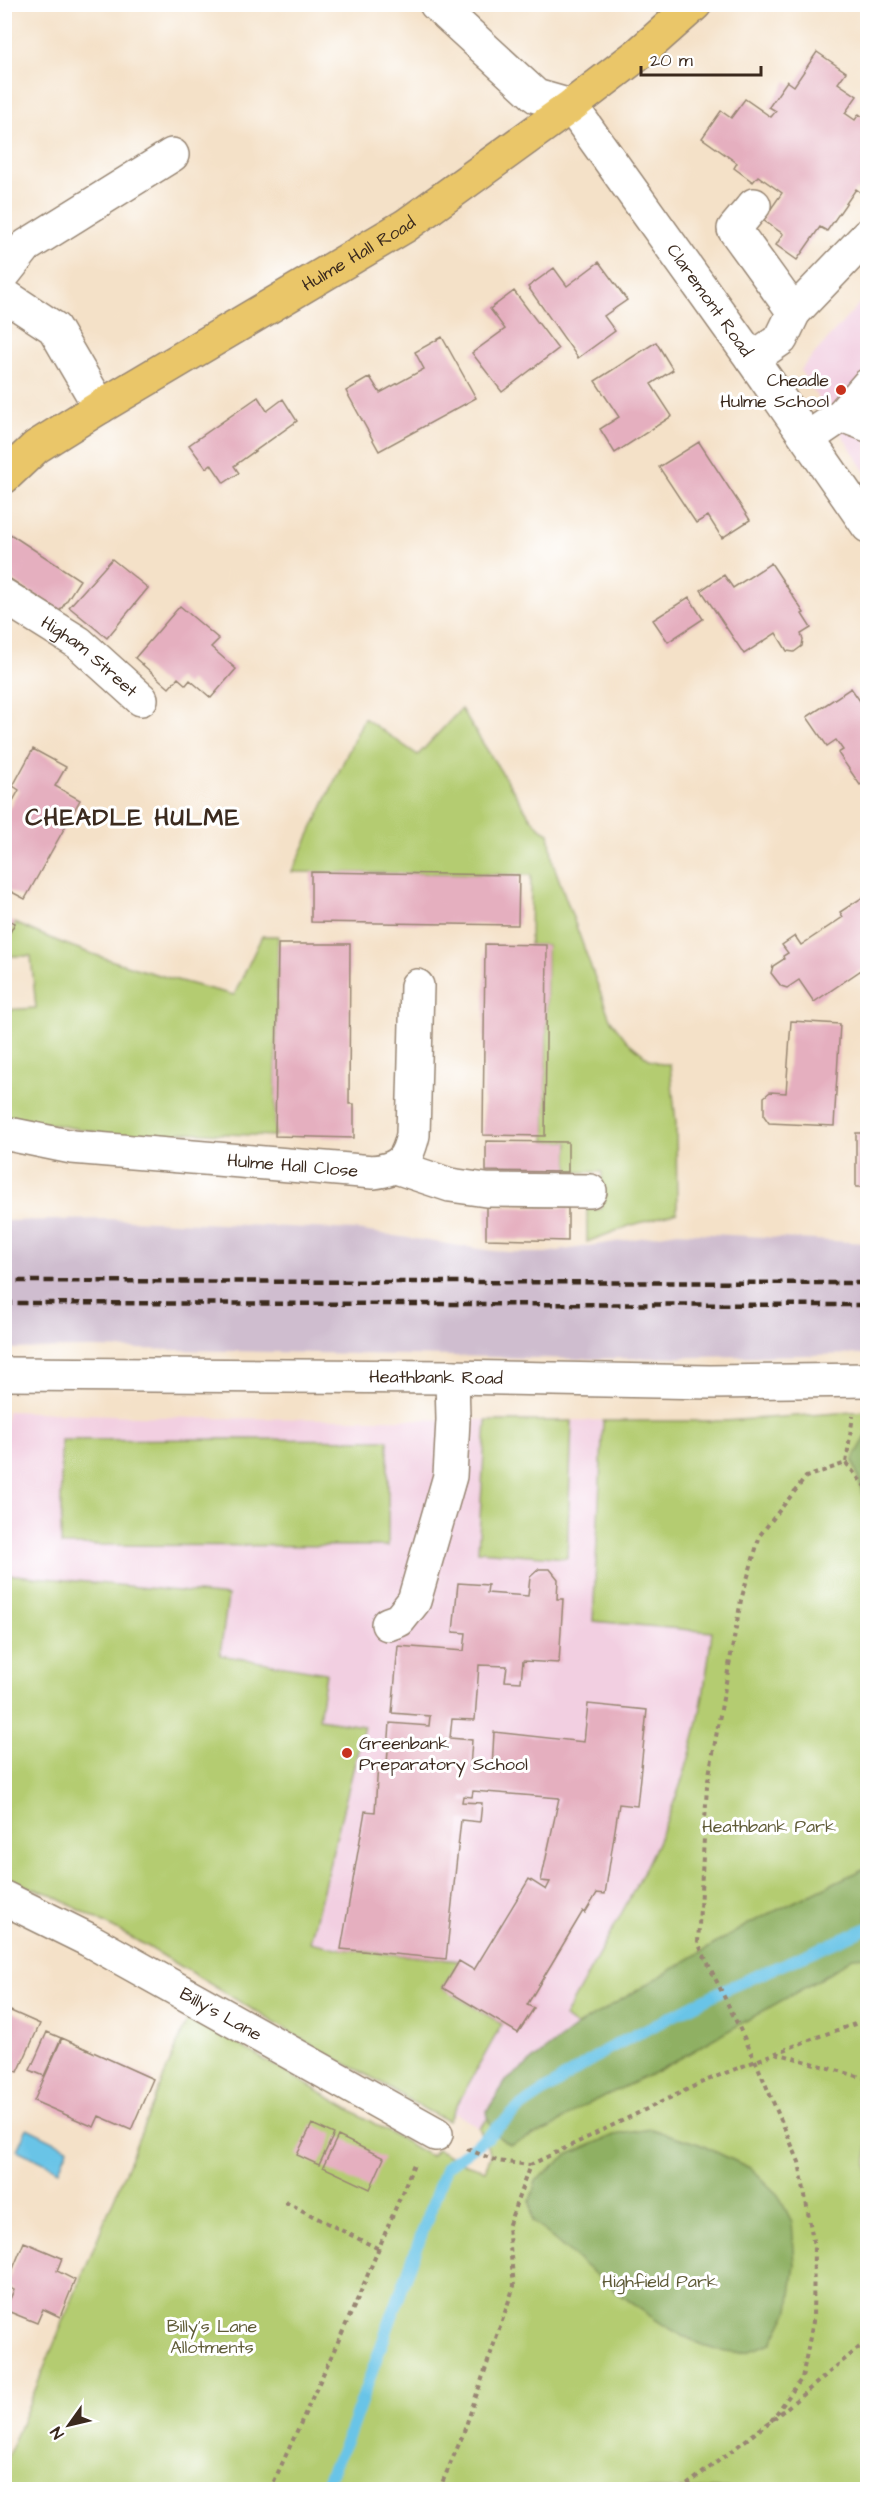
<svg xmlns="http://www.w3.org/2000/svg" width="872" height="2494" viewBox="0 0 872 2494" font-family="'Architects Daughter',sans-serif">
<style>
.built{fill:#f2cfe1}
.industrial{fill:#cfbdcf}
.green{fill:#b4cc71;stroke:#787b48;stroke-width:1.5}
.forest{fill:#8fb063;stroke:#656d40;stroke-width:1.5}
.water{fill:#69c4e7;stroke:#527782;stroke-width:1.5}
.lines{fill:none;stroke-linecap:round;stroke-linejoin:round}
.stream{stroke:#69c4e7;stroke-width:12}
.building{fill:#e5afbf}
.minor-casing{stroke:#988673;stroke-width:36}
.major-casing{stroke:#988673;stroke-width:36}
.path{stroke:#988673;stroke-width:4;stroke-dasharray:4.5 4.5;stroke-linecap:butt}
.minor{stroke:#fff;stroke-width:33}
.major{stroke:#eac669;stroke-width:33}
.rail{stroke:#3b2a1e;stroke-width:4.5;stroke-dasharray:9 4.5;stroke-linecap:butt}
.poi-dot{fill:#c8321e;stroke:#fff;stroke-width:2}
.labels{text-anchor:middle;stroke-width:6;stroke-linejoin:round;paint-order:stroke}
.street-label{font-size:18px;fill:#3b2a1e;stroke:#fff}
.poi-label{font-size:18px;fill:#3b2a1e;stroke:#fff;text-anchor:end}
.park-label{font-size:18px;fill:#5f5b37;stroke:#fff}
.district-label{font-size:24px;font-weight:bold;letter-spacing:1.5px;fill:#3b2a1e;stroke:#fff}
</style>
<rect width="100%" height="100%" fill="#fff"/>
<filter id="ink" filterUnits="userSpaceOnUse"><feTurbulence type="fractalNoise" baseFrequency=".0167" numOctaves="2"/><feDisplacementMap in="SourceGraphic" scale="12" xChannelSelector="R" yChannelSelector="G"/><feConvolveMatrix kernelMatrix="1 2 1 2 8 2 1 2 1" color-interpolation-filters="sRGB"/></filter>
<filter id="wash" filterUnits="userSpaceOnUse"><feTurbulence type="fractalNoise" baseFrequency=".008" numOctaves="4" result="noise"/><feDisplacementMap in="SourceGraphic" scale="24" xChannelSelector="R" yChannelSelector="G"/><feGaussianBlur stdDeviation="1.35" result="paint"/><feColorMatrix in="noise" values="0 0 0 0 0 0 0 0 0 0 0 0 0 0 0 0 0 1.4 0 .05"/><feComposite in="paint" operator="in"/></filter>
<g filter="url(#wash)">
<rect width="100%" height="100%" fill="#f4e1c8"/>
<path class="built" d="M867,295V474L800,370Z
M7,1411L193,1418L725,1421L723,1540L705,1690L685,1772L654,1850L620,1916L596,2042L508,2097L479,2128L456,2113L448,2121L426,2110L378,2081L313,2046L147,1946L50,1894L5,1879L4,1436Z"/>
<path class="industrial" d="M108,1219L356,1230L493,1251L525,1253H545L678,1232L867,1243V1354L579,1359L91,1348L5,1349V1221Z"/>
<path class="green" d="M461,709L530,817L540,828L549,833L553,863L610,1019L627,1041L649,1059L661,1064H670L676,1123L677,1212L629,1226L587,1242V1209H601L602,1172H568V1142H545L547,945H530L531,875L292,872L364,718L418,755Z
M15,923C84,955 160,977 234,995L262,936H278L275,1136L179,1132L175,1140L113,1135L5,1116V1010L36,1008L31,956H5L4,943Z
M867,1411V2489L5,2490V2463L189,2016L430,2156L437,2149L465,2164L485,2170L491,2155L479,2128L508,2097L596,2041L564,2017C608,1937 657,1858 685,1771C700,1725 706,1679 712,1632L593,1621L603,1421H725Z
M486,1421H572L567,1558L478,1551Z
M223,1439L388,1440V1546L61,1545V1440Z
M5,1574L228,1596L220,1655L326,1673L319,1719L364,1726L310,1942L341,1949L459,1961L443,1988L502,2024L448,2121L426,2110L378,2081L313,2046L147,1946L50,1894L5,1879Z"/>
<path class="forest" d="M867,1435V1434V1507L853,1460Z
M867,1867V1956L853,1957L830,1973L656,2072L583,2106L551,2128L510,2145C495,2136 489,2128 487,2111L506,2081L577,2026L750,1923Z
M651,2129L699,2144L750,2168L778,2195L792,2222L795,2264L789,2310L772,2343C761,2346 747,2354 736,2353C675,2351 581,2261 533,2222L530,2201L536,2181L567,2155L614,2135Z"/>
<path class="water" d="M27,2128L68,2148L59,2170L17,2150Z"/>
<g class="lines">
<path class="stream" d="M323,2490L350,2432L446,2167L487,2137L518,2109L606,2050L721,1991L868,1928"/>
</g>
<g id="blocks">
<path class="building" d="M817,52L846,72L838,83L857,96L845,113L855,120L859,114L867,120V197L856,189L827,231L820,227L797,260L776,245L783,234L763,220L782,193L758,176L753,182L734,168L737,163L702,138L721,111L731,118L745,99L771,117L776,111L769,107L787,81L794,86Z
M599,262L627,300L604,316L615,331L578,358L528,287L554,268L567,286Z
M514,291L558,349L502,392L472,353L505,329L490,309Z
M442,337L476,398L379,451L346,391L370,377L380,393L424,369L415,352Z
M656,342L673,370L651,384L672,416L615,453L600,429L619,417L595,381Z
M258,397L267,411L283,399L297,421L234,466L239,473L224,483L211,464L206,468L189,445Z
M699,442L750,520L722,538L708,516L696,523L659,467Z
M4,530L80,580L60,611L4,575Z
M112,559L148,588L107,638L69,607Z
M771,563L804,613L802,614L811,628L801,634L803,639L802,646L794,652L787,651L776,633L744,654L701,590L724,575L733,588Z
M689,597L703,619L668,642L653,620Z
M180,606L219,639L211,647L236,669L211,698L190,680L186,685L178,678L169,688L135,658Z
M851,688L862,704L867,700V780L860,785L838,753L843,750L836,740L827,746L807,717Z
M33,749L66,767L55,786L80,800L25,899L4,888V817L19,790L13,786Z
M311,872L519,875L518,925L311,922Z
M863,897L867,904V966L814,1002L799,980L787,988L781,986L771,973L773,966L784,959L783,956L788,953L782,945L795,936L801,945L843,917L840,912Z
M4,918L15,923L7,938L4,937Z
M278,944H350L349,1104H354V1138L275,1136Z
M485,944L547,945L545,1136L483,1135Z
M791,1021L840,1024L834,1126L769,1123L764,1116V1097L770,1092L786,1093Z
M856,1133H867V1187H856Z
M486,1141L568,1142V1172L486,1171Z
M486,1207L568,1208V1241L486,1239Z
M539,1569H550L558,1579L557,1599H563L559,1663L523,1661L521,1682L505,1681L507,1666L479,1665L475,1720L452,1719L450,1738L472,1740L470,1768L492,1769L494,1732L584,1742L588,1704L647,1710L637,1806L619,1804L605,1894L597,1893L585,1913L583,1911L527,2005L534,2008L518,2033L443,1988L459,1961L474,1970L529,1879L546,1890L550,1882L541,1881L559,1798L473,1791L472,1797L463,1796L462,1802L482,1803L480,1822L461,1820L446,1959L341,1949L365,1811L375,1812L378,1763L387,1764L390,1723L429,1726L430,1716L392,1713L398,1646L464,1651L466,1633L453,1632L458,1583L488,1585L487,1593L528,1596L530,1577Z
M4,2008L40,2024L18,2072L4,2065Z
M47,2032L61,2038L44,2076L30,2070Z
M62,2038L153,2079L131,2130L99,2116L94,2127L34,2101Z
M312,2124L334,2134L319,2165L297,2155Z
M338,2136L384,2158L370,2189L323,2167Z
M24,2242L62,2258L57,2271L75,2280L60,2317L43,2309L37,2323L5,2310L14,2290L6,2286Z"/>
</g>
</g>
<g filter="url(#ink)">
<use href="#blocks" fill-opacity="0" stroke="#988673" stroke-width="1.5"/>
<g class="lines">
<defs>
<g id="minor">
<path id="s1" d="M436,4L536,96L571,106L752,359L868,526"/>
<path d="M754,205L734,229L794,312"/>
<path d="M4,274L26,246L172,155"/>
<path d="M4,295L54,328L100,407"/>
<path d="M752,359L781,339L794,312L868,235"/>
<path d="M842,415L868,385"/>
<path d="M808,438L842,415L868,425"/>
<path id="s2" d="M4,596L79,643L141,699"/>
<path id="s3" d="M4,1133L72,1147L373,1172C400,1169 407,1161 413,1135L417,986"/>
<path d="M396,1167L450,1185L486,1190L590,1191"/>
<path id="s4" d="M4,1374L452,1377L710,1382L868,1380"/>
<path d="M388,1624L399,1620L414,1601L450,1476L453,1420L452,1377"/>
<path id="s5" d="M4,1898L89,1940L436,2134"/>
</g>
<g id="major">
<path id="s6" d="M4,477L36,447L100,407L405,226L571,106L640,53L695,4"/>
</g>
</defs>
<use href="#minor" class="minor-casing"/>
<use href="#major" class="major-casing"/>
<path class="path" d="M846,1463L868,1490
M776,2053L868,2079
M467,2149L497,2161L530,2165
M285,2202L379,2249
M771,2421L802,2378L813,2322L814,2246L799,2162L755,2060L698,1943L707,1786L741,1600L760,1535L806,1477L846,1463L853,1416
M270,2490L358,2298L414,2164
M439,2490L462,2437L514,2286L508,2227L530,2165L705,2081L817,2037L858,2023L868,2022
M680,2490L771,2421L868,2340"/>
<use href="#minor" class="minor"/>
<use href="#major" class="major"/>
<path class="rail" d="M4,1281L868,1283
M4,1303L868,1305"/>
</g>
</g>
<g class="poi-dot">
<circle cx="841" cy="390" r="6"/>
<circle cx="347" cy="1753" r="6"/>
</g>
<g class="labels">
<g class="street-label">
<text dy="6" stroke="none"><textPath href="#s6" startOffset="420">Hulme Hall Road</textPath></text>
<text dy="6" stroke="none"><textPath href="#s1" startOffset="411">Claremont Road</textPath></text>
<text dy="6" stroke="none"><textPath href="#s2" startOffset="105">Higham Street</textPath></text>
<text dy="6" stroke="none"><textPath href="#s3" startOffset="291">Hulme Hall Close</textPath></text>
<text dy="6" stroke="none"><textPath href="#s4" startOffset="432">Heathbank Road</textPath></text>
<text dy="6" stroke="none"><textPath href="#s5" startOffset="246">Billy's Lane</textPath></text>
</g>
<g class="poi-label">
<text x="829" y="386">Cheadle<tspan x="829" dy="21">Hulme School</tspan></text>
<text x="359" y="1749" text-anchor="start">Greenbank<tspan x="359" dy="21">Preparatory School</tspan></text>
</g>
<g class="park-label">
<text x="769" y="1832">Heathbank Park</text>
<text x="660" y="2287">Highfield Park</text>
<text x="212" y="2332">Billy's Lane<tspan x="212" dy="21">Allotments</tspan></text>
</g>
<g class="district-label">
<text x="133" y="825">CHEADLE HULME</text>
</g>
</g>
<rect width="872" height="2494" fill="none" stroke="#fff" stroke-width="24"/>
<g transform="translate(69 2425) rotate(236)" stroke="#ffffff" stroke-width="4.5" paint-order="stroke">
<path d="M0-4.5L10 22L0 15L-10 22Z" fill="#3b2a1e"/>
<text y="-9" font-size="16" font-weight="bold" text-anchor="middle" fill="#3b2a1e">N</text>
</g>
<path d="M641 66v9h120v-9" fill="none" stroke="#3b2a1e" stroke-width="3"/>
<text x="650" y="66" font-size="18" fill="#3b2a1e" stroke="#ffffff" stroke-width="4.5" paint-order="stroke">20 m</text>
</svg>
